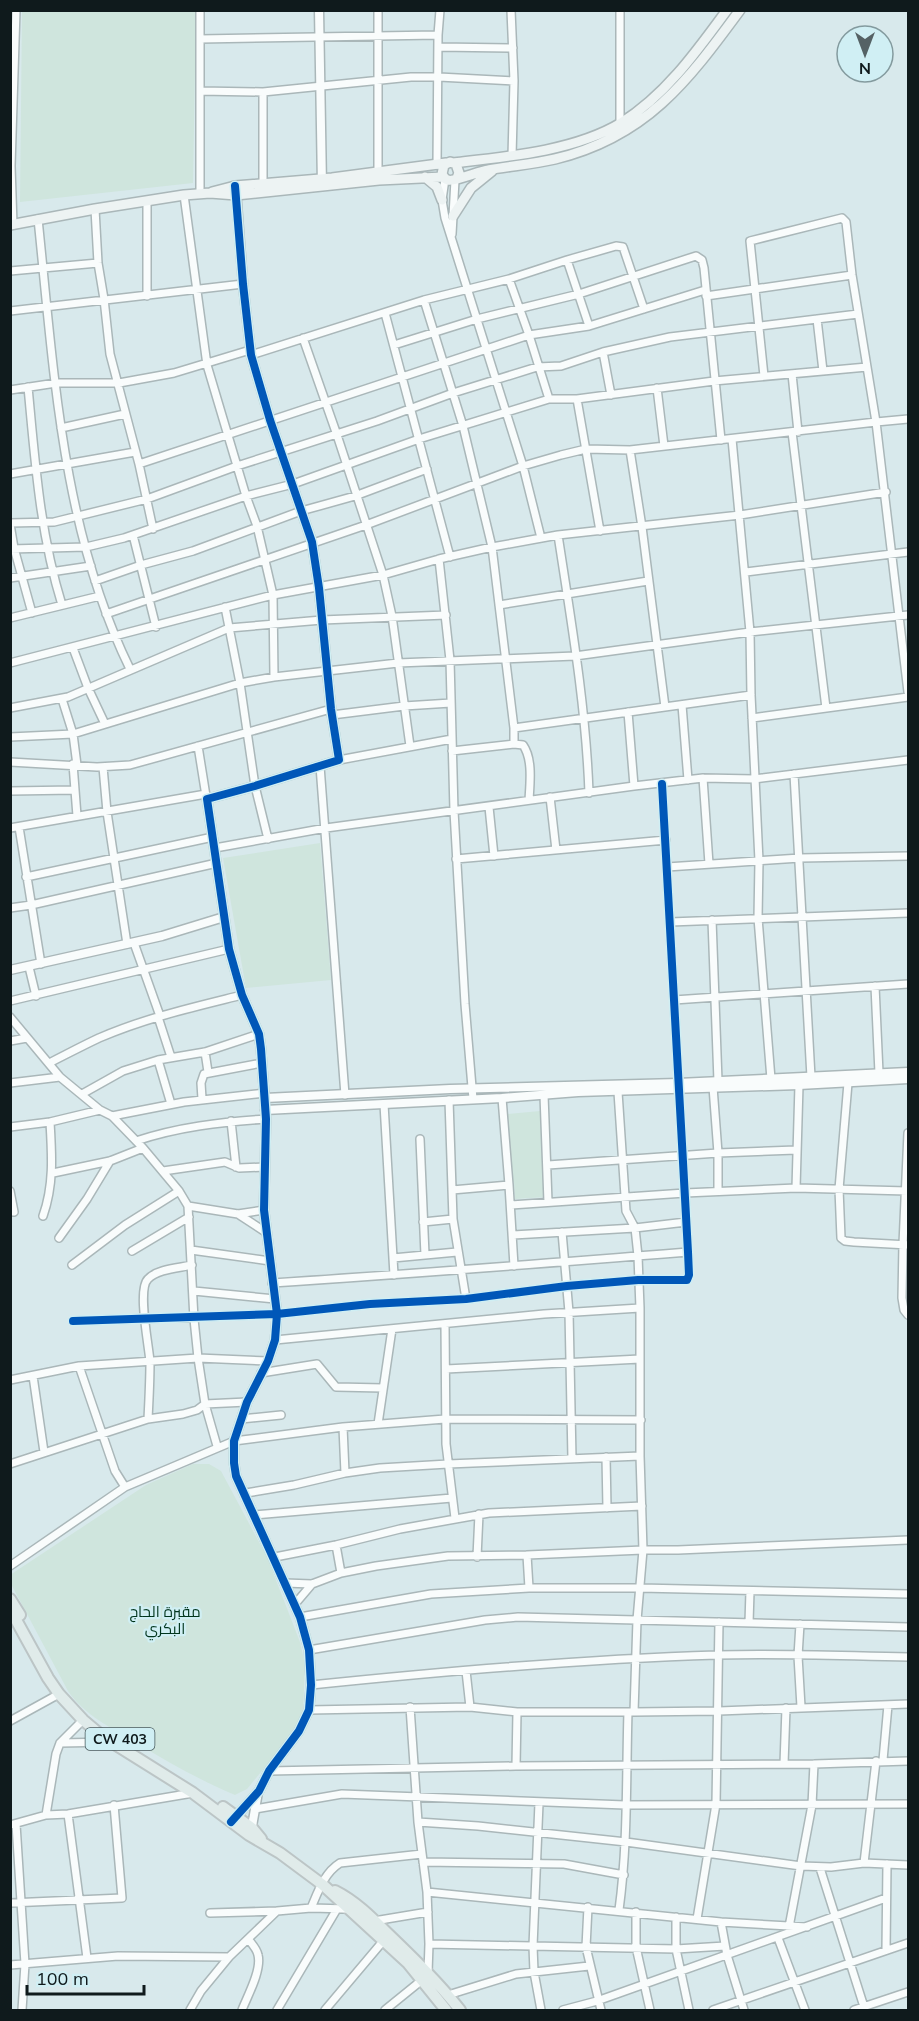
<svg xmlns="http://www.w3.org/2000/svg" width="919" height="2021" viewBox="0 0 919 2021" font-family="Mulish,Cairo,sans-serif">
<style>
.green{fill:#cfe5dd}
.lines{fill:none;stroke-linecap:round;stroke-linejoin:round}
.minor-casing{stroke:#aab7b9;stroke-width:10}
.tertiary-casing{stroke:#aab7b9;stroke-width:11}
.secondary-casing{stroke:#aab7b9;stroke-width:12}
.primary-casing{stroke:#bcc5c6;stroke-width:14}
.minor{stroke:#f9fcfc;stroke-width:7}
.tertiary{stroke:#f9fcfc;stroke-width:8}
.secondary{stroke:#edf3f3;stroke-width:9}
.primary{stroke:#e0ebea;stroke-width:10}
.cycleway-casing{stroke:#d0eff4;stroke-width:11}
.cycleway{stroke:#0057b8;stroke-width:8}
.labels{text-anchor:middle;stroke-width:4.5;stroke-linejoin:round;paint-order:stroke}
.shield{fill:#d0eff4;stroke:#495a5d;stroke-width:1.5}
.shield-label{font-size:14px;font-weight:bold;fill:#0f1a1c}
.park-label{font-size:15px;fill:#00351c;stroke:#d0eff4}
</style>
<rect width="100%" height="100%" fill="#d8e9ec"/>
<path class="green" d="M22,11H196L193,183L20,202Z
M320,843L331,980L246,988L223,858Z
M540,1111L545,1197L515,1199L514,1182H510L507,1114Z
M193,1464H209L221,1471L267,1557L300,1642L305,1664L303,1712L298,1727L247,1789L235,1795C200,1780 169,1763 137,1743C112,1728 85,1716 68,1691L11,1584L10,1575L146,1485Z"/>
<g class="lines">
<defs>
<path id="minor" d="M200,10V194
M511,10L514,81L512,156
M200,39L438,35
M438,47L513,48
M200,91L263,92L411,77H439L514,81
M263,92V184
M620,124V10
M437,165L438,35L440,10
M378,173V10
M445,179L442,200L445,218L523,466L541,538
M184,195L207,365L246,496L257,526L273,595L274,677
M147,201V296
M95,209L98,263L104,299L110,354L139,464L153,529
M38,219C54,372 62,530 130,669
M13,225L11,166L16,10
M452,234L455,180
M567,260L616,246L623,247L644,309
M10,271L98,263
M509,279L567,260L589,326
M706,296L852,275
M424,300L463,426L492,547L514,728V744
M10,311L243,284
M385,313L450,557
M817,319L823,371
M303,338L337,435L383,575L392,616L410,746
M394,345L477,319L579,294L696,256L702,260L704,268L721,440
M603,352L611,395
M251,355L424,300L509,279L529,335L549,399
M792,374L798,432
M764,376L750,241L842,218L846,222L852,275L876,422L908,419
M28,387C35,461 40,534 62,605
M657,388L664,446
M10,390L56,383H119L174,373L250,350
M577,399L600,531
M61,428L125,414
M792,432L826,708
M732,439L750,632L751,695L759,861L758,918L771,1079
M630,450L642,527L665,707
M139,464L529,335L589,326L705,290
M10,474L135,452
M10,523L54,522L147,499L237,466L377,421L453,393L537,367L561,366L603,352L670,337L858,314
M10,524L14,548L32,613
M133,535L156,627
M558,535C571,620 586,707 589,793
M10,549L86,547L124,538L246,496L293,484L419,439L549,399H577L714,381L867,367
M439,559L450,660L454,811L465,1004L473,1099
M746,572L908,552
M10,578L91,566
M95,581L141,565L193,551L301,511L355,496L427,469
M499,605L648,581
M225,607L240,683L255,786L268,839
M106,614L366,525L523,466L561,455L586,449L630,450L876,422L908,692
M10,618L100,596
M73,648L88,688L105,724
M10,663L273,595L383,575L439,559L492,547L558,535L740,515L886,492
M62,699L73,734L77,765
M682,705L688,780
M10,708L68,697L229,628L322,620L446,615
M628,712L634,786
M332,715L404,706L451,703
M752,718L908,697
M514,728L751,695
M10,737L73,734L240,683L274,677L398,663L575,656L750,632L908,615
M198,746L206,796
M452,751L514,744L523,745C533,759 530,783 529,800
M339,760L452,739
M10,762L97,767L130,765L331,709
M73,764L77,816
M320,766L345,1095
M103,767L107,812L127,944
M794,774L811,1077
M703,778L709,864
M10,791L75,790
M550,797L556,850
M489,807L494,856
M19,827L41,964
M10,828L206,794
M215,848L326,828L634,786L703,778L754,779L908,760
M456,859L666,840
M667,867L800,858L908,856
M26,877L213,837
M10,908L31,905L217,863
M712,920L718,1081
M670,922L908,913
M134,943L160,1016
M29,967L36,996
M875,986L879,1073
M674,1000L908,984
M10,1001L229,949
M10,1017L60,1077L100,1110L112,1116L143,1148L179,1191L188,1206L194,1319L198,1358L205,1404L217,1446
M158,1017L171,1057
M10,1041L27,1038
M205,1052L208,1072
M158,1060L171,1104
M49,1063C65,1055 82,1046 99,1038C145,1018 194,1007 242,995
M10,1083L60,1077
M848,1083L839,1189L841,1238L845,1241L854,1242L908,1245
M713,1087L718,1153V1191
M82,1094L123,1071L158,1060L205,1052L259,1034
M544,1095L548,1202
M502,1098L509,1185
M202,1099L201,1083L204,1074L262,1063
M449,1100L453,1219L466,1299
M384,1104L394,1275
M112,1116L184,1102L265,1093
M231,1121L236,1167
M10,1127L50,1122L100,1110
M908,1133L903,1244L902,1298L904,1310L908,1315
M420,1139L425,1255
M136,1141C178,1127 221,1122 266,1119
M548,1165L718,1153L796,1150
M163,1171L225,1162L239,1168L265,1167
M53,1173L110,1161L143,1148
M796,1188L907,1191
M452,1190L509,1185L514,1266
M10,1191L14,1212
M511,1205L685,1193L796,1188L799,1085
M188,1206L238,1214L264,1210
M238,1214L267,1233
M43,1216C54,1185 52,1155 50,1122
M423,1222L453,1219
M562,1232L569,1312L572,1459
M513,1235L635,1228L686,1222
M59,1238L87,1199L110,1161
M191,1250L270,1261
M132,1251L189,1217
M393,1258L457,1252
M72,1265L125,1225L179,1191
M272,1283C411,1274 550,1263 688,1252
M194,1291L275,1299
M73,1321L277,1314L370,1304L466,1299L567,1286L638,1280H687L689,1275L688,1252L662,784
M445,1324L446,1444L455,1518
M275,1340L544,1314L640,1308
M79,1366L115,1471L125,1487
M446,1369L640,1359
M261,1373L317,1364L336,1387L383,1388
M33,1376L44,1452
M10,1380L79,1366L198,1358L268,1361
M148,1419C149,1400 150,1381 150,1362C149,1346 137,1289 148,1279C157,1269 179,1268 192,1265
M241,1419L281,1415
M378,1424L392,1329
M343,1427L345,1473
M606,1457L607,1508
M10,1464L148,1419L183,1414L197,1410L205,1404L247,1402
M246,1493L294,1485L345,1473L380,1468L448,1464L640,1456
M254,1515L452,1498
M336,1545L341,1573
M527,1555L529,1588
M275,1557L336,1545L400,1529L489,1513L642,1506
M477,1557L479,1514
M10,1566L125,1487L234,1441L343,1427L445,1419L641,1420
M285,1583L312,1584L341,1573L376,1566L448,1556L527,1555L643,1550H678L908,1540
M295,1604L312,1584
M300,1617L431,1594L529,1588H640L908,1594
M749,1623L750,1591
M800,1624L798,1656L801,1707
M309,1650L485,1620L518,1617L908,1627
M466,1671L470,1707
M311,1685C446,1671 581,1659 717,1655C780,1653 845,1656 908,1657
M410,1707L418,1822L427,1892L429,1944L428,1973
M309,1710L470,1707L517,1712H634L637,1620L643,1550L640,1456V1308L638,1256L635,1228L626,1211L618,1092
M634,1712L719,1711L908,1704
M10,1721L59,1694
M60,1743L112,1742
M883,1760L888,1705
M784,1764L786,1708
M516,1766L517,1712
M269,1771L516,1766L814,1764L908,1761
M539,1803L533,1946L534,1972L541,2010
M255,1809L342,1794L625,1805L908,1804
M68,1814L87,1958
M46,1815L56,1754L60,1743L83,1720
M418,1822L478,1826L626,1842L801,1866L831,1867L864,1863L908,1865
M16,1824L25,1964L22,2010
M10,1825L46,1815L68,1814L193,1793
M423,1862L564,1864L624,1875
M864,1863L876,1761
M820,1868L865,2010
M427,1892L721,1922L807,1927
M10,1903L122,1898L114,1805
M588,1907L586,1947L601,2010
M311,1908C318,1892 324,1873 340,1863L422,1854
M619,1910C628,1844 626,1778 628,1712
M636,1912V1947L650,2010
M210,1913L277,1911
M676,1917V1949L689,2010
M697,1919L716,1804L719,1622
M374,1921L428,1912
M721,1922L727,1955L744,2010
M789,1927L812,1805L814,1764
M778,1938L805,2010
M429,1944L676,1949L725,1946
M886,1950L887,1864
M10,1965L118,1956L229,1957
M448,1995L516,1974L589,1966
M190,2010L201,1991L229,1957L277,1911L311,1908L348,1909
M242,2010C247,1997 262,1970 258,1955C257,1949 252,1944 248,1939
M277,2010L337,1909
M325,2010L384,1940
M385,2010L422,1980
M563,2010L597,2001L886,1898
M713,2010L908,1943
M854,2010L908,1992"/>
<path id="tertiary" d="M319,10L322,186
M10,970L162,936L224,917
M265,1098L450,1089L678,1083L908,1072
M265,1110L502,1098L578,1092L799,1085L908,1079
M234,1819L259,1791L269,1771L299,1731L309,1710L311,1685L309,1650L300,1617L236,1476L234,1463V1441L247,1402L268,1361L275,1340L277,1314L264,1210L266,1119L261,1049L259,1034L242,995L229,949L207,799L255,786L339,760L331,709L319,588L312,542L270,420L251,355L243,284L236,190
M251,1832L258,1792"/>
<path id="secondary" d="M453,163C506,157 575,151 621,123C665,96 697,51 727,10
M425,177L437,187L442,200
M457,178L459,173L456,164L450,162L444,165L442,174C444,177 444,179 448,180C453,182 480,171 488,170C510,166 533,164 555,159C646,137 687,82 740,10
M212,192L235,186L332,178L446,163
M453,216L471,188L492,171
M10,225L95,209L184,195L210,193L236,195L379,180L443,177"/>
<path id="primary" d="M10,1599L20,1615
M10,1609L48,1678L59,1694L83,1720L102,1736L193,1793L249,1835L280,1853L323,1885L408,1963L446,2010
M223,1807L252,1828L261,1839
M335,1891C355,1901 371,1917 386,1932C412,1957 438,1982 460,2010"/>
</defs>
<use href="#minor" class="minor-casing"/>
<use href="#tertiary" class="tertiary-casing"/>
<use href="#secondary" class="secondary-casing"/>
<use href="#primary" class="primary-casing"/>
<use href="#minor" class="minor"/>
<use href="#tertiary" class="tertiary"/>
<use href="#secondary" class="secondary"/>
<use href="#primary" class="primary"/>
<defs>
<path id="cycleway" d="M73,1321L277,1314L370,1304L466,1299L567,1286L638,1280H687L689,1275L688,1252L662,784
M231,1822L259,1791L269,1771L299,1731L309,1710L311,1685L309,1650L300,1617L236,1476L234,1463V1441L247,1402L268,1361L275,1340L277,1314L264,1210L266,1119L261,1049L259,1034L242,995L229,949L207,799L255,786L339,760L331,709L319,588L312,542L270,420L251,355L243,284L235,186"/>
</defs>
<use href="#cycleway" class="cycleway-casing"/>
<use href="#cycleway" class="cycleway"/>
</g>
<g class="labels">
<rect class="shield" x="85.5" y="1728" width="69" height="22" rx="4.5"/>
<g class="shield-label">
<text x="120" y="1744">CW 403</text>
</g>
<g class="park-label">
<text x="165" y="1617">مقبرة الحاج<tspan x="165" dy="17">البكري</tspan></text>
</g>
</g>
<rect width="919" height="2021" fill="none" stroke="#0f1a1c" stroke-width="24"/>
<g transform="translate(865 54) rotate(180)"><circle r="28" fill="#d0eff4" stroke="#839a9e" stroke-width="1.5"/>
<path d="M0-4.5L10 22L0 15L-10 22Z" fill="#556265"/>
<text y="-9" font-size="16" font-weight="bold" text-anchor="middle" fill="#0f1a1c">N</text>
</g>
<path d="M27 1985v9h117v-9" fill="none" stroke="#0f1a1c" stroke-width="3"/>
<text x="36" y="1985" font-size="18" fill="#0f1a1c" stroke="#d0eff4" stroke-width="4.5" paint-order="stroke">100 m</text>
</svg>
